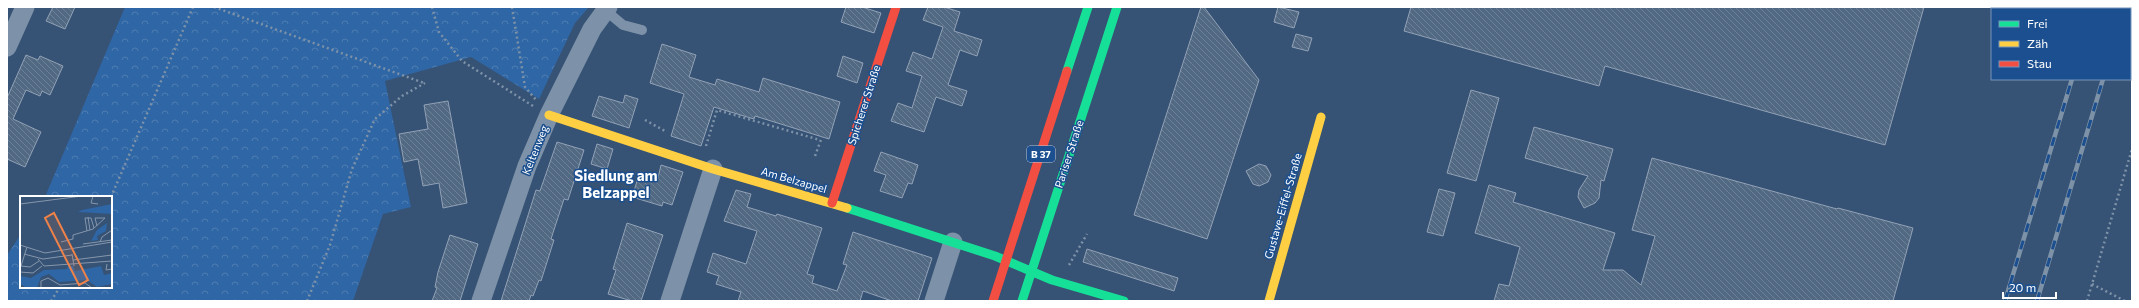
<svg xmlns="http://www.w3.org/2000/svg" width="2139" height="308" viewBox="0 0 2139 308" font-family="Commissioner,sans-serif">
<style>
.forest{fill:url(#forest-crowns)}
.building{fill:url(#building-back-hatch);stroke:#92a2b6}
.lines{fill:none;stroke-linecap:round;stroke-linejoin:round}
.path{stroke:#7d92a8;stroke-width:2.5;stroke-dasharray:2 3;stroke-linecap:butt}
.lane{stroke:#7d92a8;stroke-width:10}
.street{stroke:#7d92a8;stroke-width:19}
.fast{stroke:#16e098;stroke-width:9}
.slow{stroke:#ffcf43;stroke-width:9}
.jam{stroke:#f24e42;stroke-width:9}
.rail-casing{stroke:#7e92a7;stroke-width:4.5}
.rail{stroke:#1b4f8f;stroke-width:3;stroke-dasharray:9;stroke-linecap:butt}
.labels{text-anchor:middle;stroke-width:3;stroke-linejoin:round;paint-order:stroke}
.shield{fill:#1b4f8f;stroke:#bbcadd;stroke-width:1}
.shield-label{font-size:10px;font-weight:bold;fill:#fff}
.street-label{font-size:11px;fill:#fff;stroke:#1b4f8f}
.district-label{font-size:15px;font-weight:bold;fill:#fff;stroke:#1b4f8f}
.inset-road{fill:none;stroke:#8697ac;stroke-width:1}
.view{fill:#ee8249;fill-opacity:0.15;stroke:#ee8249;stroke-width:2}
.inset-edge{fill:none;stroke:#fff;stroke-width:2}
</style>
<defs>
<pattern id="forest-crowns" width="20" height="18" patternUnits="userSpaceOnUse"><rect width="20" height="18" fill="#2f66a5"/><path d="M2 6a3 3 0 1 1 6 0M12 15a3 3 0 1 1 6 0" fill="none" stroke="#4e7db2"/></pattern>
<pattern id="building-back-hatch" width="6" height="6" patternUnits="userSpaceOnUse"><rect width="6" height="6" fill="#526984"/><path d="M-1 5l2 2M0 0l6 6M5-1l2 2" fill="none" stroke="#6c8096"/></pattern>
</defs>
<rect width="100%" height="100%" fill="#365274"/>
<path class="forest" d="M125,7H589L575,23L539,99L471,57L385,81L411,207L383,214L353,301H7V255L21,234V287H111V197H45Z"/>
<path class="building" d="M53,7H75L65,29L46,21Z
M846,7H862L881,13L874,33L841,22Z
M928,7H944L960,12L954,31L982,40L977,56L960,50L948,85L967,91L962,106L936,97L924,132L891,121L898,103L912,108L922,76L906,71L913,52L932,59L943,27L923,20Z
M1201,7H1204L1259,80L1207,239L1134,215Z
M1278,7L1299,12L1294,28L1274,22Z
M1411,7H1924L1885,145L1605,66L1599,86L1404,31Z
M1296,34L1312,38L1308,51L1292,47Z
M662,44L696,55L689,77L715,85L717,79L759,92L763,78L840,102L829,139L755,116L754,119L714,107L701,146L671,136L684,94L650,83Z
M26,55L38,60L40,56L63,66L50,95L42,91L40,96L26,90L13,119L41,132L25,167L7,159V98Z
M843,56L863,63L857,83L837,76Z
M1471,90L1499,98L1476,181L1447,173Z
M625,95L638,99L629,128L592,116L599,96L623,103Z
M448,101L467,203L443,208L439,183L423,186L418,159L404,162L399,134L428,129L424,105Z
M1534,127L1613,149L1604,181L1601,180L1599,198L1595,203L1584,208L1578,197L1579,190L1588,176L1525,158Z
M557,142L584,150L568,200L564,199L551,239L554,240L541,281L539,280L533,296L531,295L529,301H501L536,190L540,191Z
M597,144L613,149L607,169L591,164Z
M881,152L918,165L912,184L908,183L902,198L880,191L886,175L874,171Z
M1652,158L1837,209L1838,208L1913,228L1893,301H1494L1499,284L1509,286L1520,247L1475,233L1489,185L1516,193L1513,202L1615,233L1603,270H1623L1641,285L1655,236L1632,230Z
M1259,164L1266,166L1271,175L1268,182L1259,186L1253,184L1246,171Z
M661,165L683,172L672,205L663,202L662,206L632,197L640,172L658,178Z
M1439,189L1455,193L1443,236L1427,232Z
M736,190L751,194L747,207L776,216L777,214L822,228L807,274L814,276L812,283L837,291L847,265L843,264L853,232L932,258L918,301H892L863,291L860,301H738L741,292L716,284L719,276L707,272L713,253L746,264L757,231L724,221Z
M627,223L663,235L641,301H632L608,294L616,270L613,269Z
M450,235L478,244L460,301H432L437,288L435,287L438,272Z
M1087,249L1178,278L1174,291L1083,262Z"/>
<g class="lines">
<path class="path" d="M214,7L424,83
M432,7L439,32L462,61L533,106
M512,7L525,87L537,101
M645,120L665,131
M706,146L717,110L820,140
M815,156L822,137
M111,197L193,7
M1069,265L1087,234
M2092,284L2125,301
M51,301L60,287
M307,301L330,245L352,169L375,119L402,96L425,83
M2087,301L2132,149"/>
<path class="lane" d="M605,10L623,25L642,30"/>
<path class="street" d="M7,47L25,7
M481,301L527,166L549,115L592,29L608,7
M670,301L713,169
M934,301L953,242"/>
<path class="fast" d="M1067,71L1088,7
M847,208L995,256L1052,280L1124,301
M1022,301L1117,7"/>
<path class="slow" d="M549,115L713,169L847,208
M1269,301L1321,117"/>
<path class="jam" d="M832,203L896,7
M993,301L1067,71"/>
<defs>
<path id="rail" d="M2093,9L2094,7
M2124,9L2125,7
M2005,301L2072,79
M2037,301L2103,79"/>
</defs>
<use href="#rail" class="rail-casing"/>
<use href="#rail" class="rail"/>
</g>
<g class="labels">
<rect class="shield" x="1027" y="146" width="28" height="16" rx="3"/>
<g class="shield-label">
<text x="1041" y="158">B 37</text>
</g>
<g class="street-label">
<text transform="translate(864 105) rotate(-72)" y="4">Spicherer Straße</text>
<text transform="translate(535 150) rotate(-68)" y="4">Keltenweg</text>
<text transform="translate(1069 154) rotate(-72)" y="4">Pariser Straße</text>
<text transform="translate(794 180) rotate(16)" y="4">Am Belzappel</text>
<text transform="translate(1283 206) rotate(-74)" y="4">Gustave-Eiffel-Straße</text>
</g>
<g class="district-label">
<text x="616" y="181">Siedlung am<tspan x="616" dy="17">Belzappel</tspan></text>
</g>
</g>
<g transform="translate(20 196)">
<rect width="92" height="92" fill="#365274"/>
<path d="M48,70H53L55,75L81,70L84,79L92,77V88L77,91L67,84L39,86L29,78L21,81L17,92H7L0,88V80L11,82L24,74L47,73Z" fill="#2f66a5"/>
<path d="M92,8V18L58,16L62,14ZM87,27L86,35L77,40L78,44L71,45L77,34Z" fill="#2f66a5"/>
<path class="inset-road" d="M73,0L71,7L78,8M0,8L62,0M68,21L70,34M77,30L75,22H85M67,35L65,22H71L74,32M41,46L53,43V39L73,33L85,22M80,46L82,41L92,34M63,48L92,44M0,49L25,57L92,46M7,51L1,70L10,71L19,65M4,58L23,63L52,59M52,58L54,70M18,63L24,70L92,65M53,64L92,59M87,68L86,74L92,73M0,76L13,77L22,70M21,92V85L28,82L40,89L65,87L72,92"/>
<path class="view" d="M34,17L68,84L59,89L25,22Z"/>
<rect width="92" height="92" class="inset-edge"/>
</g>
<rect width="2139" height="308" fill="none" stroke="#ffffff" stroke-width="16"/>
<rect x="1991" y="8" width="140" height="72" fill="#1b4f8f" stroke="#7695bc"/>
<rect x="1999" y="21" width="20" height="6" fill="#16e098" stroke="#7695bc"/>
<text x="2027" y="28" font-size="12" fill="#ffffff">Frei</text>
<rect x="1999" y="41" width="20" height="6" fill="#ffcf43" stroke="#7695bc"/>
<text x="2027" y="48" font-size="12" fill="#ffffff">Zäh</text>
<rect x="1999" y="61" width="20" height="6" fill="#f24e42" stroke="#7695bc"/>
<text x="2027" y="68" font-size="12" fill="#ffffff">Stau</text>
<path d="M2003 292v6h53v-6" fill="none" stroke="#ffffff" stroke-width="2"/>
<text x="2009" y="292" font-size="12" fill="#ffffff" stroke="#1b4f8f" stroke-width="3" paint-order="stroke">20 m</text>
</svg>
